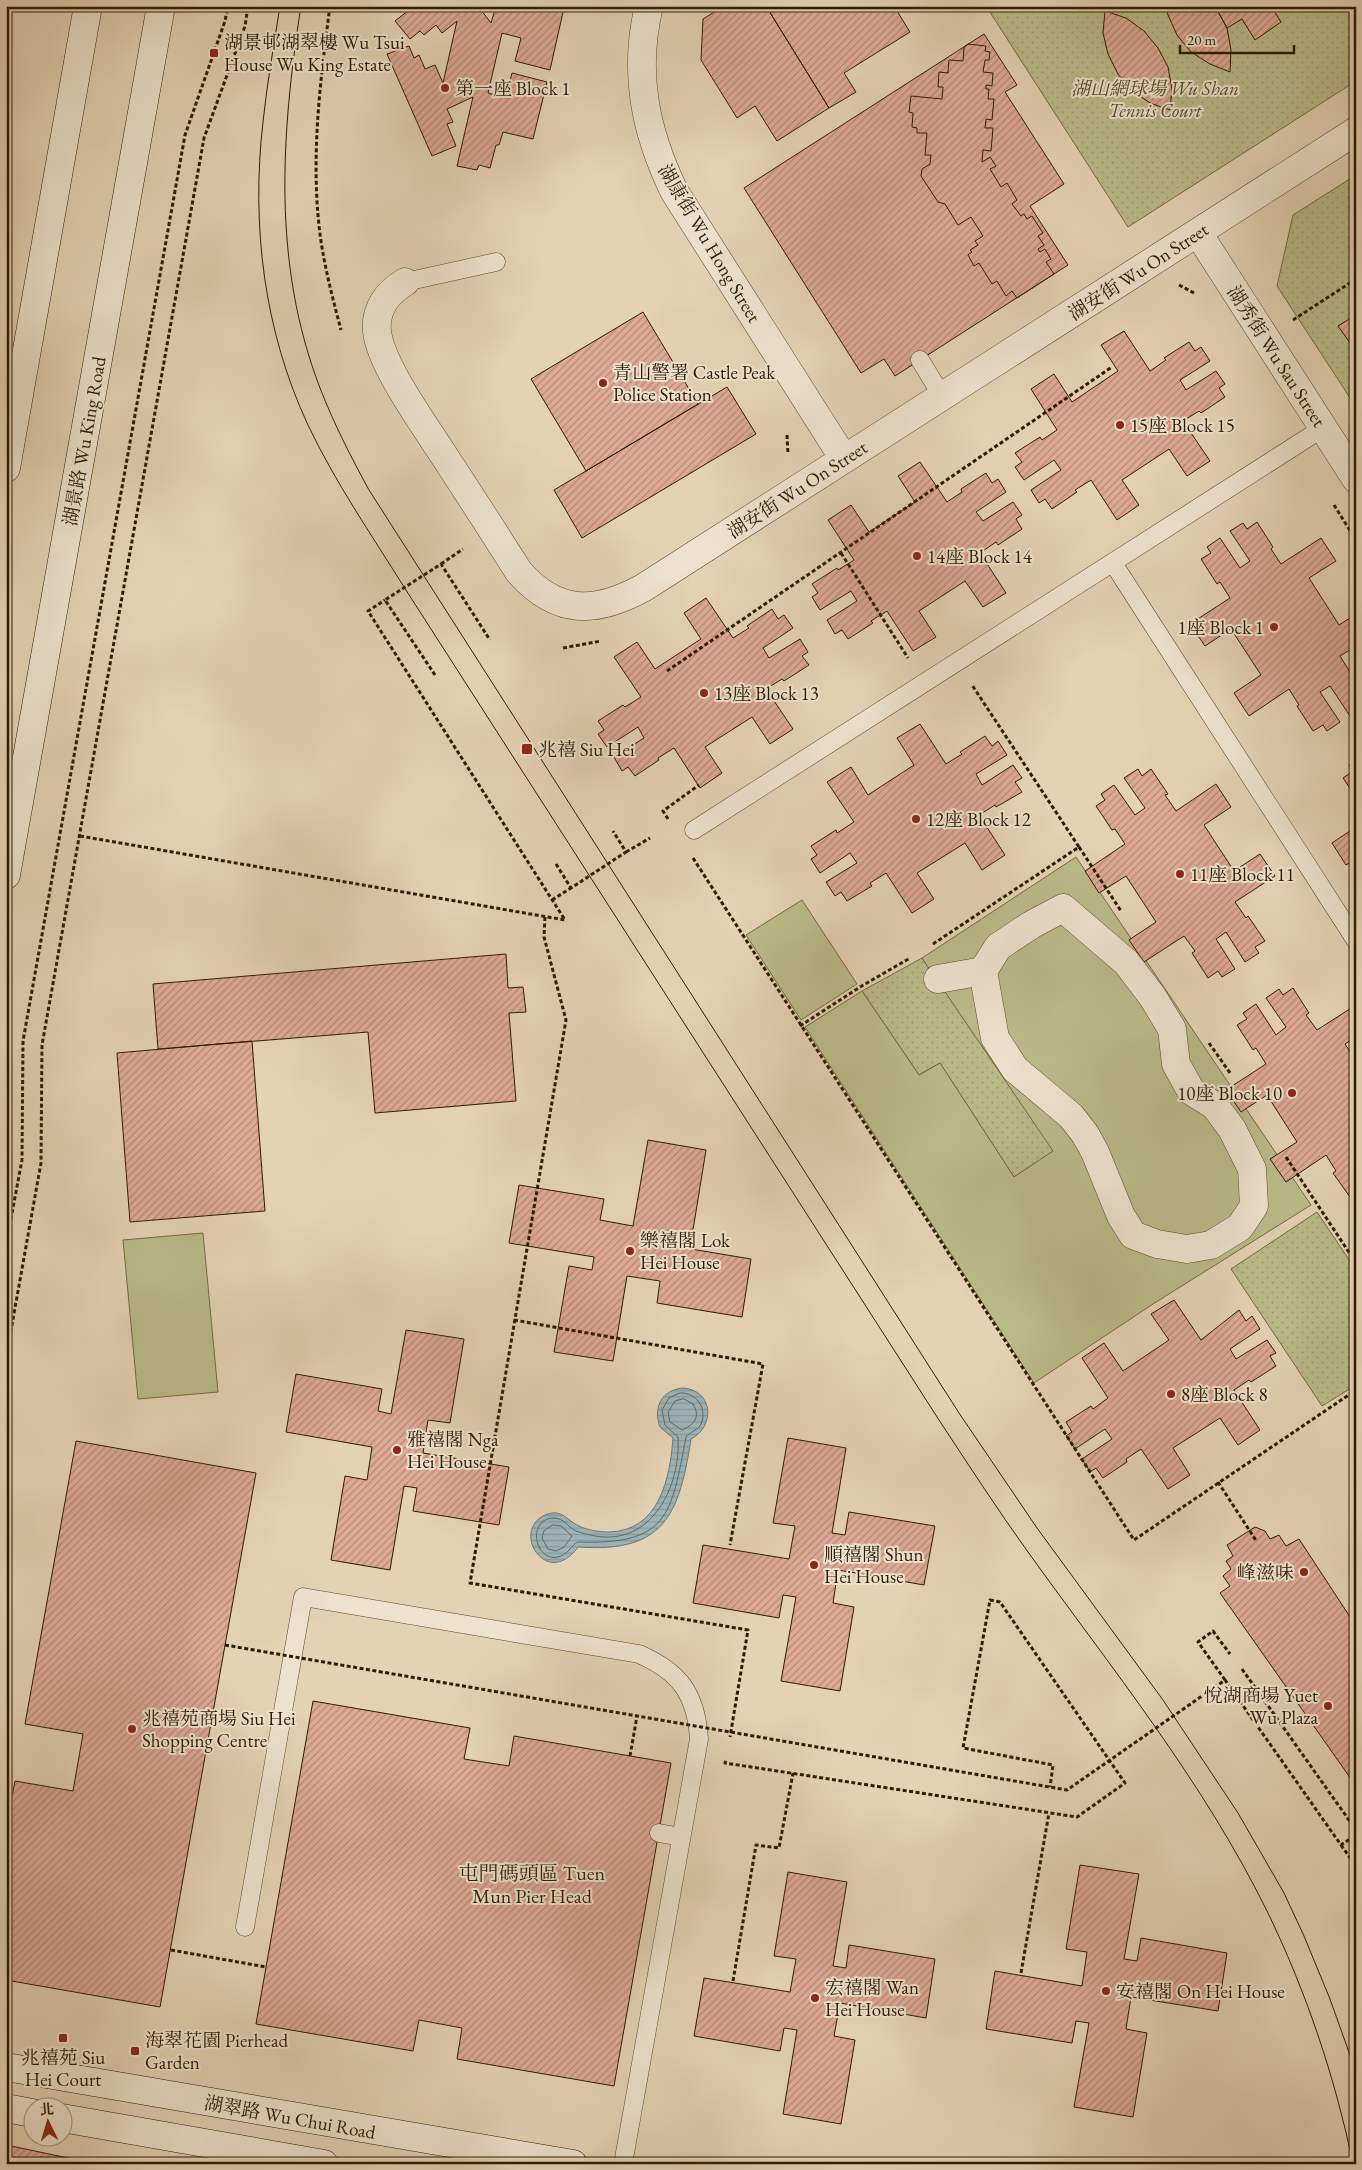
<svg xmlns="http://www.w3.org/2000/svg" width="1362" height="2170" viewBox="0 0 1362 2170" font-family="'EB Garamond','Noto Serif TC',serif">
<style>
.grass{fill:url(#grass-dots);stroke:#746a46}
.garden{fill:#baba89;stroke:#746a46}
.water{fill:url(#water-rules);stroke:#6f7771}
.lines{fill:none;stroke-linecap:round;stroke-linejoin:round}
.shore{stroke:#64685e;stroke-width:1}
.building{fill:url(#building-hatch);stroke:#2d1b04}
.lane-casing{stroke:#5b4930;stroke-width:19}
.street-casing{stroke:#5b4930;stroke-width:29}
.secondary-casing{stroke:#2d1b04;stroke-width:29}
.path{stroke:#2d1b04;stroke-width:3;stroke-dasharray:4 2.5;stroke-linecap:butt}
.lane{stroke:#ede2ce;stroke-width:18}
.street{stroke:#ede2ce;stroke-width:28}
.secondary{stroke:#ede2ce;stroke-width:28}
.tram{stroke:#2d1b04;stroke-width:1}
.path-bridge{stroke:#2d1b04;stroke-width:3;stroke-dasharray:4 2.5;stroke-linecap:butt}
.poi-dot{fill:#8f2418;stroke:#ede2ce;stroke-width:2}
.labels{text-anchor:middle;stroke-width:4;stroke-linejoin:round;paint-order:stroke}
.poi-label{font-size:19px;fill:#2d1b04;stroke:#ede2ce;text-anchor:start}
.park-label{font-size:19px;font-style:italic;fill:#574b2c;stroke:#ede2ce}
.street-label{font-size:19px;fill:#2d1b04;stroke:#ede2ce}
.neighbourhood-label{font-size:20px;fill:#2d1b04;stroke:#ede2ce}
</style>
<defs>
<pattern id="grass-dots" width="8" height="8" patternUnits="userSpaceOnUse" patternTransform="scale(1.25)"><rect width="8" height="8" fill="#baba89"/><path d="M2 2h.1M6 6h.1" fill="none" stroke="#a09f75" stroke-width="1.8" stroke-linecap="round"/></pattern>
<pattern id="water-rules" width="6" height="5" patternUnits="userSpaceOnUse" patternTransform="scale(1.25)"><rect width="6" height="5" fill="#9bb4b9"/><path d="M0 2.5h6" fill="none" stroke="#869a9d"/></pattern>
<pattern id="building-hatch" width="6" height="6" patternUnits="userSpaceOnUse" patternTransform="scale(1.25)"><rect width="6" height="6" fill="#dea996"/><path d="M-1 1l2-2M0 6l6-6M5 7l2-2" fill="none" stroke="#b48978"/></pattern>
</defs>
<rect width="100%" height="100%" fill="#e4d2b4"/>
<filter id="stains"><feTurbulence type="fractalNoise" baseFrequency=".004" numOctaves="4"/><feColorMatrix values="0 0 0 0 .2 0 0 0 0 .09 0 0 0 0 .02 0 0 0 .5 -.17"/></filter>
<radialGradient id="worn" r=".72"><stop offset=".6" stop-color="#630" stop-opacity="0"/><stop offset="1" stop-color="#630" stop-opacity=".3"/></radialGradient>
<path class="grass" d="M986,6H1356V81L1128,227Z
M1356,175V407L1277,286L1293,215Z
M922,958L1054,1151L1014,1177L940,1063L919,1075L862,991Z
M1317,1212L1356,1270V1385L1322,1406L1231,1269Z"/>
<path class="garden" d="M1076,857L1311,1205L1153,1304L1034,1383L805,1027L862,991L919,1075L940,1063L1014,1177L1053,1151L922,958Z
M802,900L857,984L801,1020L746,935Z
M203,1233L218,1392L138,1399L123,1240Z"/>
<path class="water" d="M683,1388C713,1390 716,1426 691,1439C679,1516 664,1553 578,1547C547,1590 510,1531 545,1515C562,1508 566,1520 579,1526C587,1530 599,1532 609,1532C659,1531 670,1479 673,1438L660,1427C653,1408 661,1390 683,1388Z"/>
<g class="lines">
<path class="shore" d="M680,1393C696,1392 708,1408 701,1424C698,1430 690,1432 686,1437C671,1516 668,1545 578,1542C571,1545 569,1553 561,1556C536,1566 525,1520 553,1518C565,1518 567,1527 576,1531C582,1533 589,1535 595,1536C652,1546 681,1486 678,1437L665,1425L662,1410L669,1398Z
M684,1399L693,1404C701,1417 694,1425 682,1430L670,1422L668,1412L675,1401Z
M553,1525L561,1526L572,1536L564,1547L556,1551L548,1549L542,1538L544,1531Z"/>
</g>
<path class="building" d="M414,6H478L491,23L496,6H539L563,12L550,70L515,61L521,38L502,33L488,93L506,98L512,73L547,82L533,139L503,132L499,145H496L490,168L479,165L477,170L457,166L473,97L447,109L453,122L447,124L456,146L432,156L387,54L409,46L414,58L419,55L425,69L435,65L443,83L457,21L442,33L436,25L424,35L420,31L410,39L395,21Z
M724,6H766L829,108L777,141L755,106L737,118L701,60L703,19Z
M766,6H894L910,32L844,73L856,92L829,108Z
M1166,6H1215L1227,28L1231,50L1230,72L1210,64L1191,52L1177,35L1168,15Z
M1215,6H1271L1281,22L1255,40L1242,19L1227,28Z
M1105,11L1126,18L1144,31L1158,48L1168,67L1172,89L1170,110L1150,103L1131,90L1118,74L1108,54L1103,33Z
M984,34L1017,85L1005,92L1064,184L1030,206L1068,265L895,376L884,359L861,373L744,188Z
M968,44L986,46L985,51L990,52L989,60H985L983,72L993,73L992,86L986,85V89H989L988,99H994L992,120L986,119L985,128H993L991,151L983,150L982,162L990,157L996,166L990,169L1001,187L1007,183L1017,200L1012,204L1021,216L1024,214L1027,219L1032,216L1043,233L1038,236L1044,245L1038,249L1040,252L1045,249L1051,259L1046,262L1054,274L1017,298L1012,291L1006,296L997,281L992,284L979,263L974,266L968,255L972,252L970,250L978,245L975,241L983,236L971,217L958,225L945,204L938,202L921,176L922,169L930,164L931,155H925L927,133H917V128L912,127L913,113L909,112L911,96L942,99L943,87H938L939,72L948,73L949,60L963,61L964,47Z
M643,312L698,404L586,471L531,379Z
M1356,315V345L1353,347L1338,326Z
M1124,331L1150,371L1166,360L1164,358L1189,342L1195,351L1201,347L1210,361L1180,380L1186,390L1216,371L1225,384L1219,388L1225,397L1201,413L1199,411L1183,421L1210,461L1187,476L1169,449L1122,480L1139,505L1117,520L1091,480L1075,490L1077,492L1052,509L1045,499L1039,503L1031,490L1061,470L1054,460L1024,480L1015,467L1022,462L1015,453L1040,437L1042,440L1057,430L1031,389L1054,374L1072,402L1118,371L1101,345Z
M727,387L756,434L582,538L554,490Z
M920,462L947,502L962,492L961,489L986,473L992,483L998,479L1006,492L976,512L983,521L1013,502L1022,515L1016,519L1022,529L998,545L996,542L980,553L1006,593L983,607L965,581L919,611L936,637L913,651L887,611L871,621L873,623L848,639L842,630L835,634L827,620L857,601L851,591L820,610L812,597L818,593L812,584L837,568L838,570L854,560L828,520L851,505L869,532L915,502L898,476Z
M1257,522L1273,547L1271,549L1281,564L1321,538L1336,561L1309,578L1339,625L1356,614V646L1340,656L1350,672L1353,670L1356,675V712L1350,716L1330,686L1320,692L1340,722L1327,731L1323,725L1313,731L1297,706L1299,705L1289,689L1249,716L1234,693L1261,675L1231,629L1205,646L1190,624L1230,598L1220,582L1217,584L1201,559L1211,553L1207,547L1220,538L1240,568L1250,561L1230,531L1243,523L1247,529Z
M706,598L733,638L749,628L747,626L772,609L778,619L784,615L793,628L763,648L769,658L800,639L808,652L802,656L809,665L784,681L782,679L766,689L793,729L770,744L752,717L705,747L722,773L700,788L674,748L658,758L659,760L635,776L628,767L622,771L614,757L644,738L638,727L607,747L598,734L604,730L598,721L623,705L625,707L641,697L614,657L637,642L655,669L701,639L684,613Z
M920,724L946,764L962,754L960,752L985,736L992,746L998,741L1007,755L976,774L982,785L1013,765L1022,778L1015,782L1022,792L996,807L995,805L979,815L1005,855L982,870L965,843L917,873L934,899L912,913L886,873L870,883L872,886L847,901L841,892L835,896L826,882L857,863L850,853L820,873L811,859L817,855L811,846L836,830L837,833L854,822L827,782L851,767L868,795L914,765L897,738Z
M1356,761V797L1343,778L1353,771L1349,765Z
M1138,769L1142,776L1151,769L1168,794L1165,795L1176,811L1216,784L1231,807L1204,825L1234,871L1260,854L1275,876L1235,902L1246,918L1248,916L1265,941L1255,947L1259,953L1245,962L1226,932L1216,939L1235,969L1222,977L1218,971L1208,978L1192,953L1195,951L1184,936L1144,962L1129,940L1156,922L1126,876L1099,893L1085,871L1125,844L1115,829L1112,830L1096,806L1105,800L1101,794L1114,785L1135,815L1145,808L1124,778Z
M1356,827V859L1346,865L1332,843Z
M506,954L508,988L523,987L526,1012L509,1013L516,1101L375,1113L368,1032L158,1049L153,984Z
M1293,988L1309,1013L1306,1015L1317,1030L1356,1005V1037L1345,1044L1356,1061V1193L1350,1197L1333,1173L1336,1171L1326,1155L1286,1182L1270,1159L1297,1142L1267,1095L1241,1112L1226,1090L1266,1064L1256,1048L1253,1050L1237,1025L1247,1019L1243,1013L1256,1004L1276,1035L1286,1027L1266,998L1279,989L1283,995Z
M252,1041L265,1211L130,1222L117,1053Z
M648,1140L706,1150L692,1236L669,1232L667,1245L751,1259L742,1317L657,1303L660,1281L627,1276L613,1361L554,1352L569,1266L592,1270L594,1257L509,1243L519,1185L604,1199L600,1220L633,1226Z
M1174,1300L1201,1340L1239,1310L1246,1321L1252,1316L1260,1329L1230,1349L1236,1359L1267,1340L1276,1353L1270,1356L1276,1366L1251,1382L1249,1380L1234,1390L1260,1430L1238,1445L1220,1418L1173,1448L1190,1475L1168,1489L1141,1449L1126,1459L1127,1462L1103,1478L1096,1468L1090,1472L1082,1459L1112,1439L1105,1429L1075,1449L1066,1436L1072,1432L1066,1422L1091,1406L1093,1409L1108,1398L1082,1358L1104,1343L1123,1371L1169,1340L1151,1314Z
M406,1330L464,1339L450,1423L428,1420L423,1453L509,1467L499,1525L413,1511L417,1488L404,1486L390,1570L331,1560L345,1476L367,1480L372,1447L286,1432L296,1374L382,1389L378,1411L391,1414Z
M788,1438L846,1448L832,1533L845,1535L849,1512L935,1526L924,1585L838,1570L833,1603L854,1607L840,1691L781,1681L796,1597L783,1595L779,1618L693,1603L703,1545L789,1559L795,1526L773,1523Z
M76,1441L256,1473L160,2007L6,1980V1828L15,1781L73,1791L83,1734L25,1724Z
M1255,1527L1265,1531L1270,1539L1279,1535L1286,1546L1299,1539L1356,1626V1786L1220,1593L1230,1586L1223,1576L1231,1569L1226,1561L1233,1556L1227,1545Z
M313,1701L470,1728L464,1759L509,1766L514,1736L671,1763L614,2086L457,2059L462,2028L419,2020L413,2051L256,2024Z
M1080,1865L1139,1874L1124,1959L1137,1961L1141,1938L1227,1953L1218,2011L1131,1997L1126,2029L1147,2033L1133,2117L1074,2107L1089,2023L1076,2021L1072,2043L986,2029L995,1971L1082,1986L1087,1952L1066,1949Z
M788,1872L847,1882L833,1966L846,1968L849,1945L935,1959L926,2018L840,2003L834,2036L855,2040L841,2124L783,2114L797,2030L784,2028L780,2051L694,2036L704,1978L790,1992L796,1959L774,1956Z
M6,2145L97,2164H6Z"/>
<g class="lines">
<defs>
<path id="lane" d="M405,282L496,262
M920,360L942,396
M1113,563L1356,941
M694,830L1323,428
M659,1833L681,1837
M245,1927L303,1597L639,1654C680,1672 696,1694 699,1739L623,2164"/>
<path id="street" d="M649,6C633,72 645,131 674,191L844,459
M1198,233L1356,479
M405,282C387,293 375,309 377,331C380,363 421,420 439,448C466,489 493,531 519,572C557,615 595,614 643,588L1356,131
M1063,908L1126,962L1152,996L1172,1029L1176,1064L1191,1091L1215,1106L1232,1129L1252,1169L1254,1206L1240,1227L1211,1245L1187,1249L1157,1244L1133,1235L1121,1216L1095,1152L1085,1134L1071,1116L1015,1069L995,1038L983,971L998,947L1031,925Z
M938,979L983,971"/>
<path id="secondary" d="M6,468L88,6
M6,875L161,6
M6,2067L573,2164
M6,2108L32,2113
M62,2118L324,2164"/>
</defs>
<use href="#lane" class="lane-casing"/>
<use href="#street" class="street-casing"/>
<use href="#secondary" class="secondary-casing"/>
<path class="path" d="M330,6C321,74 312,146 318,215C321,254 331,292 341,330
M1179,285L1196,294
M1293,320L1356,279
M787,435L788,454
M1334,505L1356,540
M841,553L908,658
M441,564L463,549
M563,648L601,641
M667,671L1112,367
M435,675L385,600L441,564L490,640
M668,819L663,811L699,785
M80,836L565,920L368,611L385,600
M1079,847L1121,911
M626,852L650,838
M693,858L1134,1540L1356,1390
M556,864L571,888L626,852L613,831
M552,900L571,888
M545,917L544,937L566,1020L470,1583L748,1630L730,1737
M933,944L1079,847L972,685
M800,1026L860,987L910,958
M1209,1043L1230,1073
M1286,1157L1356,1263
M6,1245L22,1160L23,1041L185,135L225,21L228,6
M514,1320L763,1364L730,1545
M6,1358L41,1163L42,1045L204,138L245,26L248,6
M1218,1482L1257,1542
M1242,1669L1356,1830
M1225,1680L1198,1642L1213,1631L1230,1654
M630,1756L637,1716
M726,1761L725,1763L1077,1817L1125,1783L1000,1602L990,1600L963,1748L1053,1765L1050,1787
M1341,1845L1356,1866
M171,1950L266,1967
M1021,1973L1049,1813
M733,1981L756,1845L779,1848L793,1773"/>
<use href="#lane" class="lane"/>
<use href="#street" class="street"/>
<use href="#secondary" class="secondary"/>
<path class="tram" d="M280,6C274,45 267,83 263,122C251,225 264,331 308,425C335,482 371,534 404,587L939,1420C968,1464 997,1509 1028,1552C1112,1669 1203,1781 1267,1911C1306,1991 1335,2077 1353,2164
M301,6C281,135 272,263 320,388C334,424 351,457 369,490L959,1413L1037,1528L1163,1700L1238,1813L1284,1893L1304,1936L1330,1999L1356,2072"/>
<path class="path-bridge" d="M225,1645L1067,1790L1225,1680L1341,1845L1356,1835"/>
</g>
<g class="poi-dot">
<rect x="209" y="48" width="10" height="10" rx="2.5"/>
<circle cx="445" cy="88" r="5"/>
<circle cx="603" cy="383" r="5"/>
<circle cx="1120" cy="425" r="5"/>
<circle cx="917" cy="556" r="5"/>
<circle cx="1274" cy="627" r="5"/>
<circle cx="704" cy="693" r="5"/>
<rect x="521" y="743" width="12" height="12" rx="2.5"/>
<circle cx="916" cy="819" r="5"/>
<circle cx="1180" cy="874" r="5"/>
<circle cx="1292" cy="1093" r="5"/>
<circle cx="630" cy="1251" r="5"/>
<circle cx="1171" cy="1394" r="5"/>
<circle cx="397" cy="1450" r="5"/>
<circle cx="814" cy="1565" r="5"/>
<circle cx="1304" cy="1572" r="5"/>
<circle cx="1328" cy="1706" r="5"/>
<circle cx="132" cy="1729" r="5"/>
<circle cx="1106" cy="1991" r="5"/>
<circle cx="815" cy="1998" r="5"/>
<rect x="58" y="2033" width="10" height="10" rx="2.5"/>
<rect x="130" y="2046" width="10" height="10" rx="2.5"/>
</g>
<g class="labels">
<g class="poi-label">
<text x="224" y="49">湖景邨湖翠樓 Wu Tsui<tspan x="224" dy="22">House Wu King Estate</tspan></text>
<text x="455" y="95">第一座 Block 1</text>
<text x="613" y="379">青山警署 Castle Peak<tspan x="613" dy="22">Police Station</tspan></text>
<text x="1130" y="432">15座 Block 15</text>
<text x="927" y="563">14座 Block 14</text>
<text x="1264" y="634" text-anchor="end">1座 Block 1</text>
<text x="714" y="700">13座 Block 13</text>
<text x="538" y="756">兆禧 Siu Hei</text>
<text x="926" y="826">12座 Block 12</text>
<text x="1190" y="881">11座 Block 11</text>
<text x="1282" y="1100" text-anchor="end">10座 Block 10</text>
<text x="640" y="1247">樂禧閣 Lok<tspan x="640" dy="22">Hei House</tspan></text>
<text x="1181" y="1401">8座 Block 8</text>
<text x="407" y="1446">雅禧閣 Nga<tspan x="407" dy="22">Hei House</tspan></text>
<text x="824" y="1561">順禧閣 Shun<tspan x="824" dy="22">Hei House</tspan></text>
<text x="1294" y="1579" text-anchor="end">峰滋味</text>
<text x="1318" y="1702" text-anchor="end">悅湖商場 Yuet<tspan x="1318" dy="22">Wu Plaza</tspan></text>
<text x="142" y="1725">兆禧苑商場 Siu Hei<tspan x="142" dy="22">Shopping Centre</tspan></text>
<text x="825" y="1994">宏禧閣 Wan<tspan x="825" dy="22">Hei House</tspan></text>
<text x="1116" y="1998">安禧閣 On Hei House</text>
<text x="145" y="2047">海翠花園 Pierhead<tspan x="145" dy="22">Garden</tspan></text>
<text x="63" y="2064" text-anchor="middle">兆禧苑 Siu<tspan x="63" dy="22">Hei Court</tspan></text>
</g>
<g class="park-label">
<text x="1155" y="95">湖山網球場 Wu Shan<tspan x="1155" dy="22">Tennis Court</tspan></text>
</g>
<g class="street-label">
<text transform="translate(710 243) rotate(59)" y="7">湖康街 Wu Hong Street</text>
<text transform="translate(1138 271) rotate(-33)" y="7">湖安街 Wu On Street</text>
<text transform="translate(1277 356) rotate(57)" y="7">湖秀街 Wu Sau Street</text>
<text transform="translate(84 441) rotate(-80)" y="7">湖景路 Wu King Road</text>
<text transform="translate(797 489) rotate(-33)" y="7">湖安街 Wu On Street</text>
<text transform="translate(290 2117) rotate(10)" y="7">湖翠路 Wu Chui Road</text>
</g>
<g class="neighbourhood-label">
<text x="532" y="1880">屯門碼頭區 Tuen<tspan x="532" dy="23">Mun Pier Head</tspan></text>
</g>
</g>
<rect width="1362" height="2170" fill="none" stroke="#e4d2b4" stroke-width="25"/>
<rect x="8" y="8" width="1347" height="2155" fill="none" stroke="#2d1b04" stroke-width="2.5"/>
<rect x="12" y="12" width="1337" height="2145" fill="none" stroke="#2d1b04"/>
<g transform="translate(48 2122) rotate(355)"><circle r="24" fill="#ede2ce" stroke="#a0927d"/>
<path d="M0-4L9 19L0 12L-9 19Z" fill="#8f2418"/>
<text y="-8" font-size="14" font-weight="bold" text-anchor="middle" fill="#2d1b04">北</text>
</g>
<path d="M1180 45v8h114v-8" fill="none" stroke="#2d1b04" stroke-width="2.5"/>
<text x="1187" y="45" font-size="15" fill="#2d1b04" stroke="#ede2ce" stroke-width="4" paint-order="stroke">20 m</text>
<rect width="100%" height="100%" filter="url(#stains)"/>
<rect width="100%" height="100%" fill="url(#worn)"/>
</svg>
